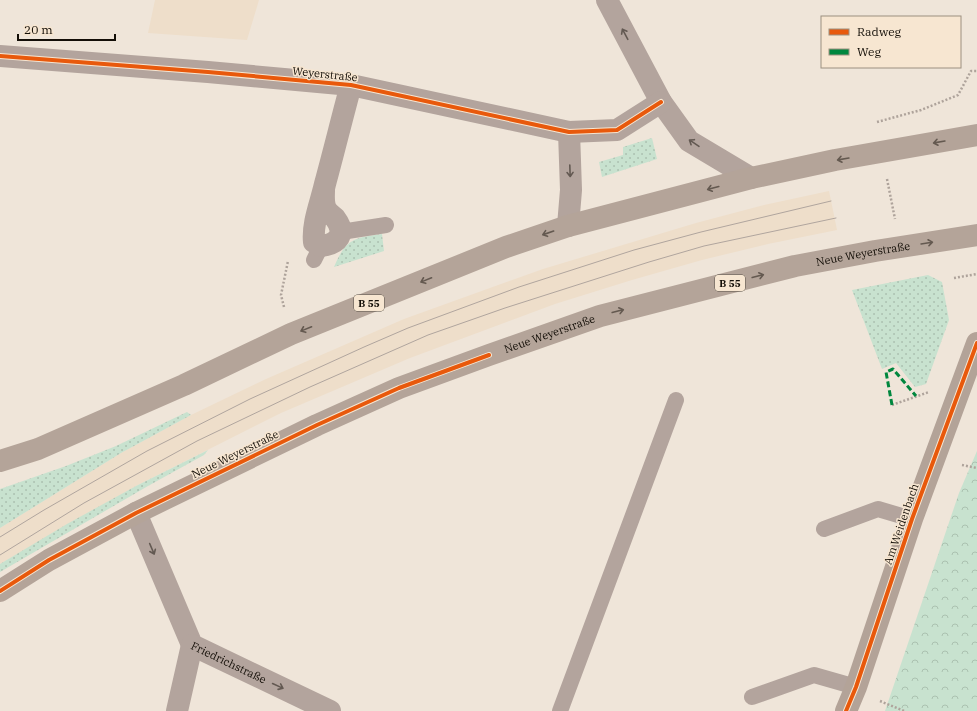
<svg xmlns="http://www.w3.org/2000/svg" width="977" height="711" viewBox="0 0 977 711" font-family="'IBM Plex Serif',serif">
<style>
.built{fill:#eedeca}
.grass{fill:url(#grass-dots)}
.park{fill:url(#park-crowns)}
.lines{fill:none;stroke-linecap:round;stroke-linejoin:round}
.path{stroke:#aea39b;stroke-width:2.5;stroke-dasharray:2 2;stroke-linecap:butt}
.lane{stroke:#b3a49d;stroke-width:16}
.street{stroke:#b3a49d;stroke-width:22}
.secondary{stroke:#b3a398;stroke-width:22}
.primary{stroke:#b4a499;stroke-width:22}
.tram{stroke:#b0a59e;stroke-width:1}
.quiet{stroke:#00873e;stroke-width:3;stroke-dasharray:6 3;stroke-linecap:butt}
.cycleway-casing{stroke:#f7e6d1;stroke-width:6}
.cycleway{stroke:#e8590c;stroke-width:4}
.oneway{stroke:#635952}
.oneway2{stroke:#645950}
.labels{text-anchor:middle;stroke-width:3;stroke-linejoin:round;paint-order:stroke}
.shield{fill:#f7e6d1;stroke:#574f44;stroke-width:1}
.shield-label{font-size:10px;font-weight:bold;fill:#130e07}
.street-label{font-size:11px;fill:#130e07;stroke:#f7e6d1}
</style>
<defs>
<pattern id="grass-dots" width="8" height="8" patternUnits="userSpaceOnUse"><rect width="8" height="8" fill="#c8e2cf"/><path d="M2 2h.1M6 6h.1" fill="none" stroke="#abc1b0" stroke-width="1.8" stroke-linecap="round"/></pattern>
<pattern id="park-crowns" width="20" height="18" patternUnits="userSpaceOnUse"><rect width="20" height="18" fill="#c8e2cf"/><path d="M2 6a3 3 0 1 1 6 0M12 15a3 3 0 1 1 6 0" fill="none" stroke="#abc1b0"/></pattern>
</defs>
<rect width="100%" height="100%" fill="#efe5d9"/>
<path class="built" d="M155,0H259L247,40L148,33Z
M829,191L837,230L768,244L702,260L632,280L555,304L410,358L281,413L136,486L0,564V528L121,453L191,415L266,379L404,319L543,269L696,223L764,205Z"/>
<path class="grass" d="M652,138L657,159L602,177L599,162L623,155V147Z
M382,234L384,251L334,267C346,239 353,238 382,234Z
M928,275L942,282L949,320L926,384L915,387L896,363L882,369L852,290Z
M187,412L191,415L121,453L0,528V489L66,466L116,446Z
M208,450L204,455L148,486L0,572V564L67,524L136,486Z"/>
<path class="park" d="M977,451V711H885L959,493Z"/>
<g class="lines">
<path class="path" d="M877,122L921,110L958,95L971,71H977
M887,179L895,219
M954,278L977,274
M284,307L281,295L288,261
M892,405L929,392
M962,465L977,468
M880,701L904,711"/>
<path class="lane" d="M341,232L386,225
M314,260L321,246
M824,529L878,509L912,519
M752,697L814,675L856,687
M560,711L676,400"/>
<g class="street">
<path d="M607,0L661,102L689,141L751,178"/>
<path d="M0,56L208,72L351,85L569,132L617,130L661,102"/>
<path d="M324,190C324,197 323,203 326,209C328,213 332,215 335,218C347,234 338,244 321,246L314,242C312,223 321,202 325,184C334,151 342,118 351,85"/>
<path d="M568,226L571,190L569,132"/>
<path id="s1" d="M136,513L192,645L330,711"/>
<path d="M177,711L192,645"/>
</g>
<path class="secondary" d="M846,711L856,687L912,519L977,343"/>
<g class="primary">
<path d="M0,461L38,449L184,385L291,334L506,247L568,226L751,178L835,160L977,135"/>
<path id="s2" d="M0,591L49,560L136,513L317,425L399,388L489,355L600,316L795,266L875,251L977,235"/>
</g>
<path class="tram" d="M0,537L44,510L147,451L250,399L364,347L408,328L519,287L634,250L701,232L831,201
M0,555L84,503L197,441L310,387L428,335L505,308L649,262L704,246L836,218"/>
<path class="quiet" d="M892,405L886,372L893,369L916,396"/>
<defs>
<path id="cycleway" d="M0,56L208,72L351,85L569,132L617,130L661,102
M0,591L49,560L136,513L317,425L399,388L489,355
M846,711L856,687L912,519L977,343"/>
</defs>
<use href="#cycleway" class="cycleway-casing"/>
<use href="#cycleway" class="cycleway"/>
</g>
<defs><path id="oneway-shaft" d="M-6 0H5M1.5-3L5.5 0L1.5 3" fill="none" stroke-width="1.6" stroke-linecap="round" stroke-linejoin="round"/></defs>
<g class="oneway">
<use href="#oneway-shaft" transform="translate(625 34) rotate(-118)"/>
<use href="#oneway-shaft" transform="translate(694 143) rotate(-146)"/>
<use href="#oneway-shaft" transform="translate(570 171) rotate(88)"/>
<use href="#oneway-shaft" transform="translate(152 549) rotate(67)"/>
<use href="#oneway-shaft" transform="translate(278 686) rotate(25)"/>
</g>
<g class="oneway2">
<use href="#oneway-shaft" transform="translate(939 142) rotate(170)"/>
<use href="#oneway-shaft" transform="translate(843 159) rotate(170)"/>
<use href="#oneway-shaft" transform="translate(713 188) rotate(165)"/>
<use href="#oneway-shaft" transform="translate(548 233) rotate(161)"/>
<use href="#oneway-shaft" transform="translate(927 243) rotate(-9)"/>
<use href="#oneway-shaft" transform="translate(758 276) rotate(-14)"/>
<use href="#oneway-shaft" transform="translate(426 280) rotate(158)"/>
<use href="#oneway-shaft" transform="translate(618 311) rotate(-14)"/>
<use href="#oneway-shaft" transform="translate(306 329) rotate(158)"/>
</g>
<g class="labels">
<g class="shield">
<rect x="715" y="275" width="30" height="16" rx="3"/>
<rect x="354" y="295" width="30" height="16" rx="3"/>
</g>
<g class="shield-label">
<text x="730" y="287">B 55</text>
<text x="369" y="307">B 55</text>
</g>
<g class="street-label">
<text transform="translate(325 74) rotate(6)" y="4">Weyerstraße</text>
<text dy="4" stroke="none"><textPath href="#s2" startOffset="932">Neue Weyerstraße</textPath></text>
<text dy="4" stroke="none"><textPath href="#s2" startOffset="608">Neue Weyerstraße</textPath></text>
<text transform="translate(235 454) rotate(-26)" y="4">Neue Weyerstraße</text>
<text transform="translate(901 524) rotate(-71)" y="4">Am Weidenbach</text>
<text dy="4" stroke="none"><textPath href="#s1" startOffset="184">Friedrichstraße</textPath></text>
</g>
</g>
<rect x="821" y="16" width="140" height="52" fill="#f7e6d1" stroke="#9c9080"/>
<rect x="829" y="29" width="20" height="6" fill="#e8590c" stroke="#9c9080"/>
<text x="857" y="36" font-size="12" fill="#130e07">Radweg</text>
<rect x="829" y="49" width="20" height="6" fill="#00873e" stroke="#9c9080"/>
<text x="857" y="56" font-size="12" fill="#130e07">Weg</text>
<path d="M18 34v6h97v-6" fill="none" stroke="#130e07" stroke-width="2"/>
<text x="24" y="34" font-size="12" fill="#130e07" stroke="#f7e6d1" stroke-width="3" paint-order="stroke">20 m</text>
</svg>
